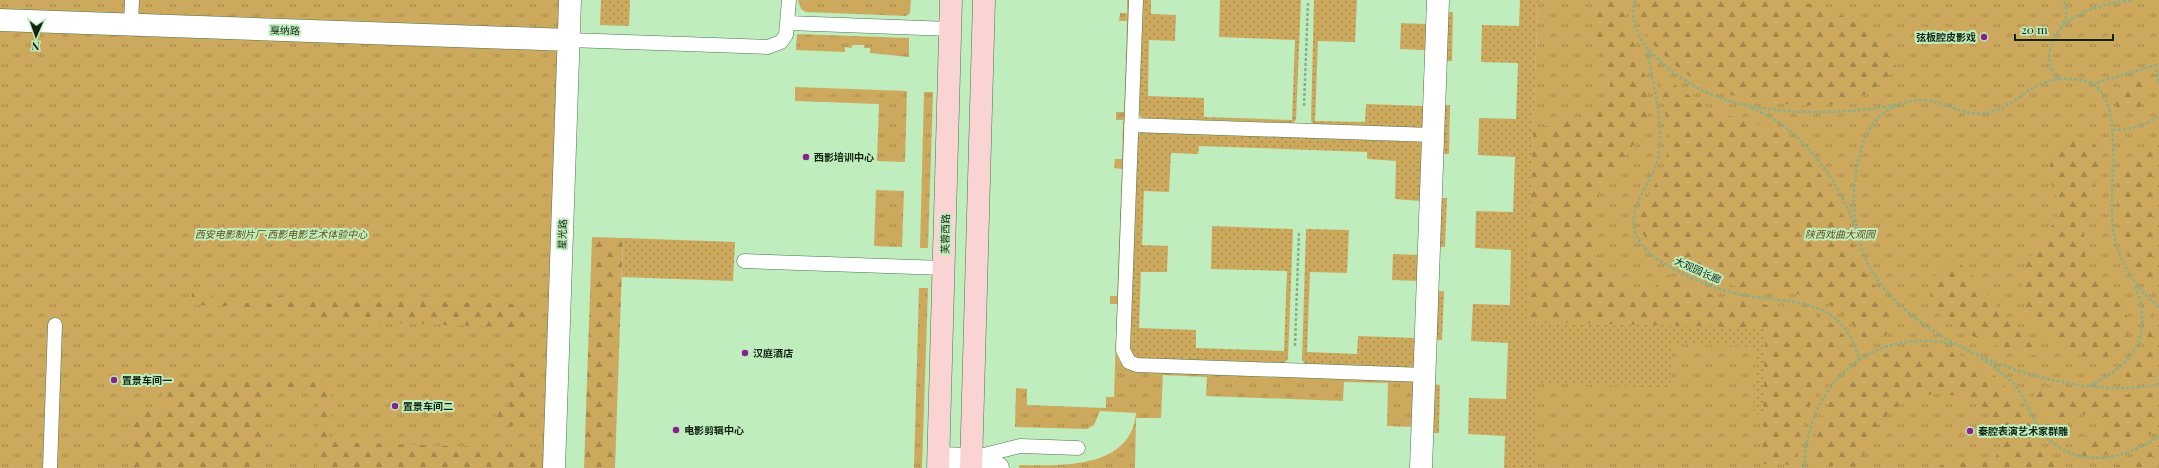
<svg xmlns="http://www.w3.org/2000/svg" width="2159" height="468" viewBox="0 0 2159 468" font-family="'Playfair Display','Noto Sans SC',serif">
<style>
.grass{fill:url(#grass-tufts)}
.forest{fill:url(#forest-firs)}
.garden{fill:url(#garden-dots)}
.lines{fill:none;stroke-linecap:round;stroke-linejoin:round}
.lane-casing{stroke:#4c754c;stroke-width:15}
.street-casing{stroke:#4c754c;stroke-width:23}
.secondary-casing{stroke:#4c754c;stroke-width:23}
.path{stroke:#8aaf89;stroke-width:2.5;stroke-dasharray:3 2;stroke-linecap:butt}
.lane{stroke:#fff;stroke-width:14}
.street{stroke:#fff;stroke-width:22}
.secondary{stroke:#fad4d2;stroke-width:22}
.poi-dot{fill:#85248e;stroke:#bfedbe;stroke-width:1.5}
.labels{text-anchor:middle;stroke-width:4;stroke-linejoin:round;paint-order:stroke}
.street-label{font-size:10px;fill:#122312;stroke:#bfedbe}
.poi-label{font-size:10px;font-weight:bold;fill:#122312;stroke:#bfedbe;text-anchor:start}
.park-label{font-size:10px;font-style:italic;fill:#654e17;stroke:#bfedbe}
</style>
<defs>
<pattern id="grass-tufts" width="24" height="20" patternUnits="userSpaceOnUse"><rect width="24" height="20" fill="#cda95e"/><path d="M3 7l-1-3M5 7V3M7 7l1-3M15 17l-1-3M17 17v-4M19 17l1-3" fill="none" stroke="#a5894c"/></pattern>
<pattern id="forest-firs" width="22" height="20" patternUnits="userSpaceOnUse"><rect width="22" height="20" fill="#cda95e"/><path d="M5 1l3.5 6h-7zM16 11l3.5 6h-7z" fill="#a5894c"/></pattern>
<pattern id="garden-dots" width="8" height="8" patternUnits="userSpaceOnUse"><rect width="8" height="8" fill="#cda95e"/><path d="M2 2h.1M6 6h.1" fill="none" stroke="#a5894c" stroke-width="1.8" stroke-linecap="round"/></pattern>
</defs>
<rect width="100%" height="100%" fill="#bfedbe"/>
<path class="grass" d="M0,0H570L554,468H0Z
M798,0H911L910,13L906,16L806,12L801,9Z
M1127,0H1129L1117,352L1119,360L1125,367L1414,381L1412,427L1387,426L1388,383L1344,382L1343,401L1206,396L1207,377L1163,375L1161,418H1136L1135,468H1019V465C1065,466 1131,468 1136,413L1100,411L1094,425L1087,429L1015,427L1016,388L1027,389V405L1106,408V397H1114L1117,304H1110V296H1117L1122,169L1114,168L1115,159H1122L1123,120H1116V112H1124L1127,21H1119L1120,13H1127Z
M1538,0H2159V468H1520Z
M797,34L909,38V57L870,53V48H864V45H852V48L845,47V52L796,50Z
M795,87L907,91L905,162L877,161L879,104L795,101Z
M924,92H933L928,248H920Z
M876,190L904,191L902,247L874,246Z
M919,288H928L922,468H914Z"/>
<path class="forest" d="M1591,0H1627C1622,35 1649,64 1648,100C1647,165 1562,185 1603,265C1609,277 1621,290 1635,291C1649,293 1658,286 1668,275C1687,284 1705,294 1725,298C1761,307 1814,302 1840,331C1845,337 1851,347 1848,356C1845,363 1835,369 1829,375C1808,401 1798,433 1797,465L1762,464L1765,328L1526,322L1533,128C1557,126 1613,113 1610,81C1608,65 1598,49 1594,34C1591,23 1593,11 1591,0Z
M1643,0H1796L1822,7L1847,18L1872,33L1891,49L1896,67C1884,84 1865,97 1844,102C1814,111 1741,101 1712,89C1691,79 1672,64 1656,47C1645,34 1635,17 1643,0Z
M2132,76C2159,74 2142,131 2116,106C2112,93 2119,81 2132,76Z
M1665,78C1683,90 1698,104 1719,112C1743,122 1773,125 1794,144C1820,166 1837,201 1849,233C1854,245 1857,258 1863,270C1870,283 1890,303 1892,316C1894,330 1882,344 1867,342C1861,338 1858,331 1854,326C1844,313 1832,304 1817,299C1795,291 1769,293 1745,288C1716,282 1638,258 1640,219C1641,203 1655,187 1662,172C1673,146 1665,113 1661,86V80Z
M2159,136V297C2128,271 2116,232 2118,193C2118,184 2118,173 2122,165C2129,153 2149,158 2159,136Z
M2078,139C2093,140 2099,145 2100,161C2094,190 2080,221 2085,253C2086,261 2089,271 2094,278C2109,296 2137,309 2127,337C2111,387 2015,339 2022,279C2025,256 2045,238 2056,219C2063,198 2053,195 2050,177C2047,158 2060,142 2078,139Z
M592,237L623,238L615,468H584Z
M1959,263L1972,275L2006,319L2038,351V355C2001,354 1889,312 1946,264Z
M192,293L212,294V302L278,304V296L517,304V310L530,311V328L315,320V309L191,305Z
M2153,314L2159,317V376L2128,380L2125,376C2129,365 2140,356 2145,345C2149,335 2147,322 2153,314Z
M1914,347C1954,347 1991,364 2014,397C2032,422 2039,458 2072,468H1937C1954,454 1980,468 1994,459C2037,410 1894,337 1860,467L1811,465C1813,423 1833,382 1870,360C1884,352 1899,350 1914,347Z
M511,363L528,364L526,426L496,425L497,408H510Z
M163,377L331,383L329,442L540,449L539,468H317L319,393L263,391L260,468H128L132,409L162,410Z
M2047,386C2085,392 2121,399 2159,391V428C2136,443 2110,459 2082,456L2077,451V442C2084,433 2096,437 2105,431L2106,423C2100,418 2093,414 2085,414C2078,414 2071,420 2064,420C2051,421 2035,410 2033,397L2037,389Z
M2159,445V468H2110L2136,459Z"/>
<path class="garden" d="M601,0H630L629,26L600,25Z
M1143,0H1151V14L1176,15L1175,41L1149,40L1148,96L1204,98V117L1292,120L1295,40L1219,37L1220,0H1301L1296,120L1293,123L1142,118L1139,115Z
M1314,0H1357L1355,42L1318,41L1315,121L1365,122L1366,104L1423,106L1425,50L1400,49L1401,23L1426,24L1427,0H1430L1425,125L1422,128L1322,125L1314,124L1311,121Z
M1520,0H1538L1526,322L1765,328L1763,414H1754L1756,347L1672,344L1670,388L1537,383L1535,468H1504L1505,436L1468,434L1469,398L1506,399L1508,343L1471,341L1473,304L1510,305L1511,250L1475,248L1476,211L1513,212L1515,157L1478,155L1479,118L1516,119L1518,63L1481,62L1482,25L1519,26Z
M1445,12H1453L1452,61H1444L1442,105H1450L1449,154H1441L1439,198H1447L1445,247H1437L1436,291H1444L1442,340H1434L1433,384L1440,385L1439,433H1431Z
M1141,132L1422,142L1417,364L1414,367L1405,368L1314,364H1305L1302,360L1306,229L1349,230L1347,273L1310,272L1307,352L1357,354L1358,336L1415,338L1417,281L1392,280L1393,254L1418,255L1420,201L1395,199L1396,161L1367,159V152L1199,146L1198,154L1171,153L1169,192L1144,191L1142,245L1168,246L1167,272H1141L1139,328L1196,330V348L1284,351L1287,271L1211,269L1212,226L1293,229L1288,359L1284,363L1137,358L1130,352L1138,136Z
M623,238L735,242L733,281L622,277Z"/>
<g class="lines">
<defs>
<path id="lane" d="M1136,0L1123,350L1129,362L1137,365L1425,375
M788,23L951,29
M131,25L132,0
M569,40L768,47L781,42L786,35L789,0
M1131,125L1433,135
M744,261L944,268
M972,458L1020,446L1078,448
M50,468L55,325"/>
<path id="street" d="M0,20L569,40
M939,458L971,459L998,468
M554,468L570,0
M1421,468L1438,0"/>
<path id="secondary" d="M938,468L951,0
M971,468L984,0"/>
</defs>
<use href="#lane" class="lane-casing"/>
<use href="#street" class="street-casing"/>
<use href="#secondary" class="secondary-casing"/>
<path class="path" d="M1635,0C1629,21 1638,39 1653,54C1696,99 1750,111 1810,112C1840,112 1868,111 1897,104
M2061,28L2066,18V5L2062,0
M1647,47C1652,82 1665,123 1658,158C1653,183 1625,207 1636,234C1641,249 1656,259 1670,267C1693,280 1717,290 1743,295C1795,304 1843,297 1859,359
M2155,64L2159,84
M2059,79C2050,71 2048,62 2050,51C2056,14 2102,4 2133,0
M2092,84L2159,64
M1304,106L1308,2
M1751,108C1800,126 1839,180 1856,229
M2113,130C2130,129 2145,126 2159,116
M2159,307C2136,289 2120,263 2114,235C2106,198 2126,107 2095,86C2087,80 2077,79 2068,79C2029,79 2024,101 1994,111C1956,124 1936,82 1888,110C1866,124 1860,149 1856,173C1851,205 1855,242 1872,271C1917,349 2073,404 2159,384
M1295,346L1299,231
M1981,358C1992,365 2002,372 2012,382C2026,397 2031,418 2043,434C2076,468 2119,463 2159,436
M2090,385C2135,365 2154,334 2135,285
M1804,468C1806,385 1872,324 1955,345"/>
<use href="#lane" class="lane"/>
<use href="#street" class="street"/>
<use href="#secondary" class="secondary"/>
</g>
<g class="poi-dot">
<circle cx="1984" cy="37" r="4"/>
<circle cx="806" cy="157" r="4"/>
<circle cx="745" cy="353" r="4"/>
<circle cx="114" cy="380" r="4"/>
<circle cx="395" cy="406" r="4"/>
<circle cx="676" cy="430" r="4"/>
<circle cx="1970" cy="431" r="4"/>
</g>
<g class="labels">
<g class="street-label">
<text transform="translate(285 30) rotate(2)" y="4">戛纳路</text>
<text transform="translate(562 234) rotate(-88)" y="4">星光路</text>
<text transform="translate(945 234) rotate(-89)" y="4">芙蓉西路</text>
<text transform="translate(1698 270) rotate(24)" y="4">大观园长廊</text>
</g>
<g class="poi-label">
<text x="1976" y="41" text-anchor="end">弦板腔皮影戏</text>
<text x="814" y="161">西影培训中心</text>
<text x="753" y="357">汉庭酒店</text>
<text x="122" y="384">置景车间一</text>
<text x="403" y="410">置景车间二</text>
<text x="684" y="434">电影剪辑中心</text>
<text x="1978" y="435">秦腔表演艺术家群雕</text>
</g>
<g class="park-label">
<text x="281" y="238">西安电影制片厂·西影电影艺术体验中心</text>
<text x="1840" y="238">陕西戏曲大观园</text>
</g>
</g>
<g transform="translate(36 36) rotate(182)" stroke="#bfedbe" stroke-width="3" paint-order="stroke">
<path d="M0-3L7 15L0 10L-7 15Z" fill="#122312"/>
<text y="-6" font-size="11" font-weight="bold" text-anchor="middle" fill="#122312">N</text>
</g>
<path d="M2015 34v6h98v-6" fill="none" stroke="#122312" stroke-width="2"/>
<text x="2021" y="34" font-size="12" fill="#122312" stroke="#bfedbe" stroke-width="3" paint-order="stroke">20 m</text>
</svg>
